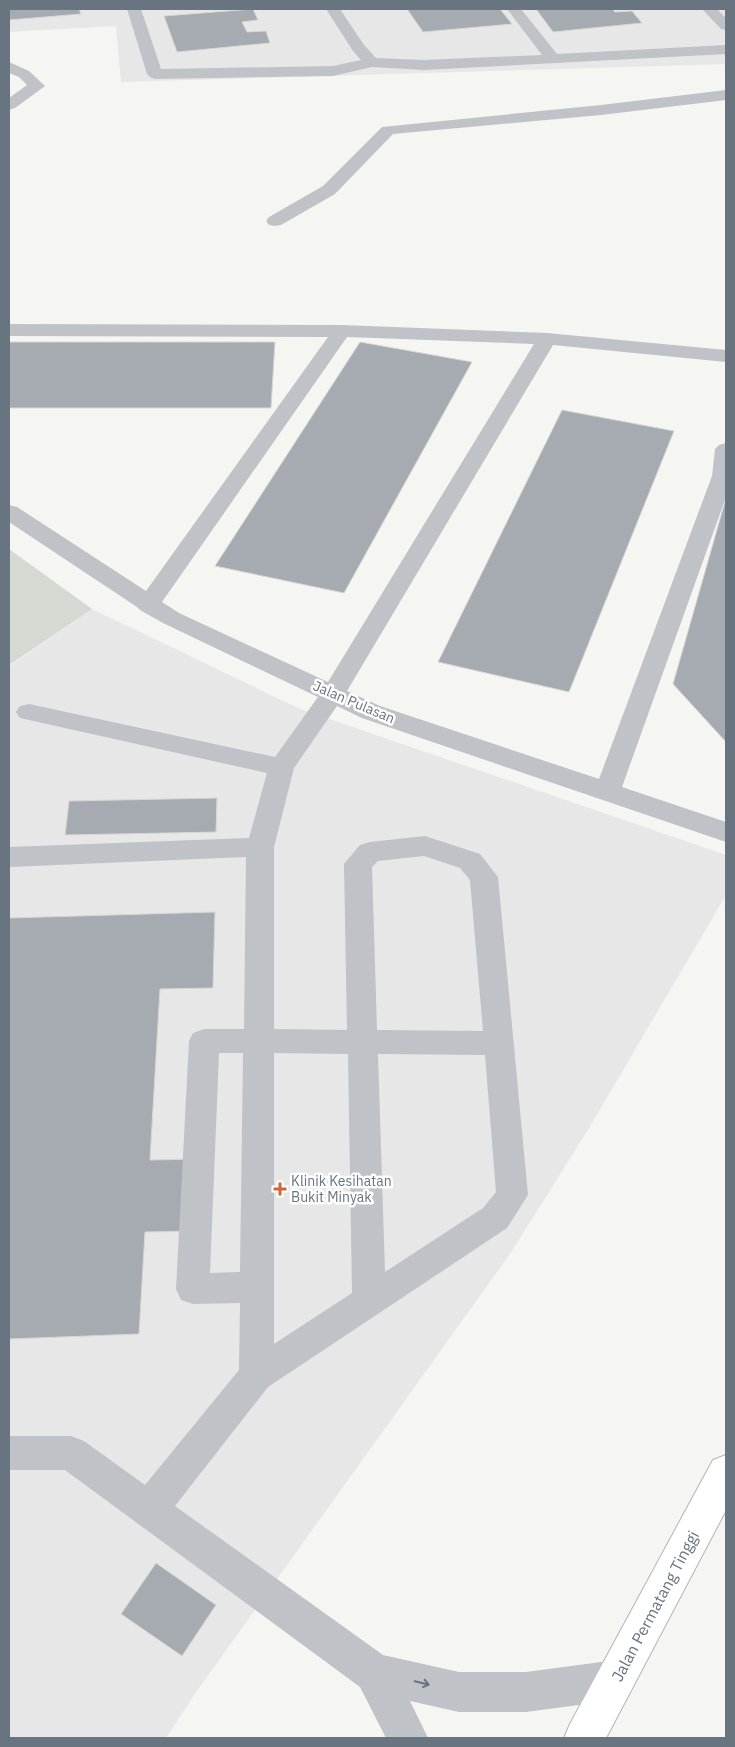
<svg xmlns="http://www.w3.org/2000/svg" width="735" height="1747" viewBox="0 0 735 1747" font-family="'IBM Plex Sans',sans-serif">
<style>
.built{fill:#e6e7e6}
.green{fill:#d4dad2}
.building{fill:#a5abb1;stroke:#d7d7d5}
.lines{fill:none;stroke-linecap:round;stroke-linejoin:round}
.highway-casing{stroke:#b2b5b8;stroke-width:2}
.minor{fill:#bfc2c6;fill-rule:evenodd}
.highway{fill:#fff;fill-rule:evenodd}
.oneway{stroke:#687480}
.poi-dot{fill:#ce6639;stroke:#fff;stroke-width:2}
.labels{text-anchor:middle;stroke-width:5;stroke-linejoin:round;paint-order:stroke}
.street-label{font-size:14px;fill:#687480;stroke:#fff}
.poi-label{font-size:14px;fill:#687480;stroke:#fff;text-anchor:start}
.near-street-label{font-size:16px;fill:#687480;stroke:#fff}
</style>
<rect width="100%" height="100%" fill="#f5f5f2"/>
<path class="built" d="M9,9H726V64L121,82L116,26L9,32Z
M92,609L300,709L726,855V895L589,1128L512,1251L194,1695L166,1738H9V666Z"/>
<path class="green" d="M9,549L92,609L9,665Z"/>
<path class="building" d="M9,9H79L81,14L9,20Z
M253,9L258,20L242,22L247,32L266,31L270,43L177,52L164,16Z
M407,9H500L512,24L423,32Z
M536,9H612L615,12L632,11L642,23L553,32Z
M9,342H275L271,408H9Z
M360,342L472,362L344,593L215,566Z
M562,410L674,431L569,692L438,662Z
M726,498V742L673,684Z
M217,798L216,832L65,835L69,801Z
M215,912L213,988L160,989L150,1160L198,1159L195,1231L145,1232L139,1334L9,1339V918Z
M156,1563L216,1605L182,1656L121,1614Z"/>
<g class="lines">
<defs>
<path id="highway" d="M726,1455V1510L606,1738H564L570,1724L713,1460Z"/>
</defs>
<use href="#highway" class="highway-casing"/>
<path class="minor" d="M127,9H141L161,69L333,66L361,60L353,51L326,9H340L364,45L376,58L424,60L542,55L507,9H521L557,54L726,45V54L424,70L372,67L333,76L155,79L150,77L147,74Z
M702,9H717L726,18V30L721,29Z
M9,62L29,71L45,86L15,108L9,110V98L27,85L19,77L9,73Z
M726,90V100L601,115L393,134L335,194L281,225L275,226L269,225L266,221L269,217L323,186L382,127L601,105Z
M9,324L342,325L547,333L726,350V362L553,345L347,691L380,706L599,779L712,476L715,449L719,445L726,443V497L622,787L726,822V842L362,718L337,706L294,768L274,847V1029L347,1030L344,864L360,845L370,842L425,836L480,854L498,877L528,1195L507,1228L268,1387L175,1506L383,1655L459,1672H526L616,1660L630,1666L636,1680L630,1694L616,1700L526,1712H459L410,1701L428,1738H386L360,1687L65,1470H9V1436H71L84,1441L145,1485L239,1370L240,1303L193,1304L181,1300L176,1289L189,1041L193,1033L204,1029H244L246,857L9,867V847L249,838L267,773L29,720L20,718L16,712L20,706L29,704L275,757L318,697L163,623L140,610L137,607L9,522V505L17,507L146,591L328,337L9,336ZM347,337L534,344L328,682L179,613L162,602ZM424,856L460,868L470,880L483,1031L377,1030L372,867L378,861ZM219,1053H243L240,1272L210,1273ZM274,1053L348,1054L352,1293L274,1344ZM378,1054L485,1055L496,1192L483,1208L385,1272Z"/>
<use href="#highway" class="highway"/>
</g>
<defs><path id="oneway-shaft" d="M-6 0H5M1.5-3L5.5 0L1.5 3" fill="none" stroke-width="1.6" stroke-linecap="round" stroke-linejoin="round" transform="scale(1.25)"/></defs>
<use class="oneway" href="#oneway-shaft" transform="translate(422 1683) rotate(13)"/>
<path class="poi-dot" d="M277.5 1181.5h5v5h5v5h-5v5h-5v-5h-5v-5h5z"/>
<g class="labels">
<g class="street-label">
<text transform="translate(354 702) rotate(23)" y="5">Jalan Pulasan</text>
</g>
<g class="poi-label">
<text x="291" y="1186">Klinik Kesihatan<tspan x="291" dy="16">Bukit Minyak</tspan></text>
</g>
<g class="near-street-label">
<text transform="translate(655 1606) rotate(-62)" y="6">Jalan Permatang Tinggi</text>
</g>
</g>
<rect width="735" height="1747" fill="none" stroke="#687480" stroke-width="20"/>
</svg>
